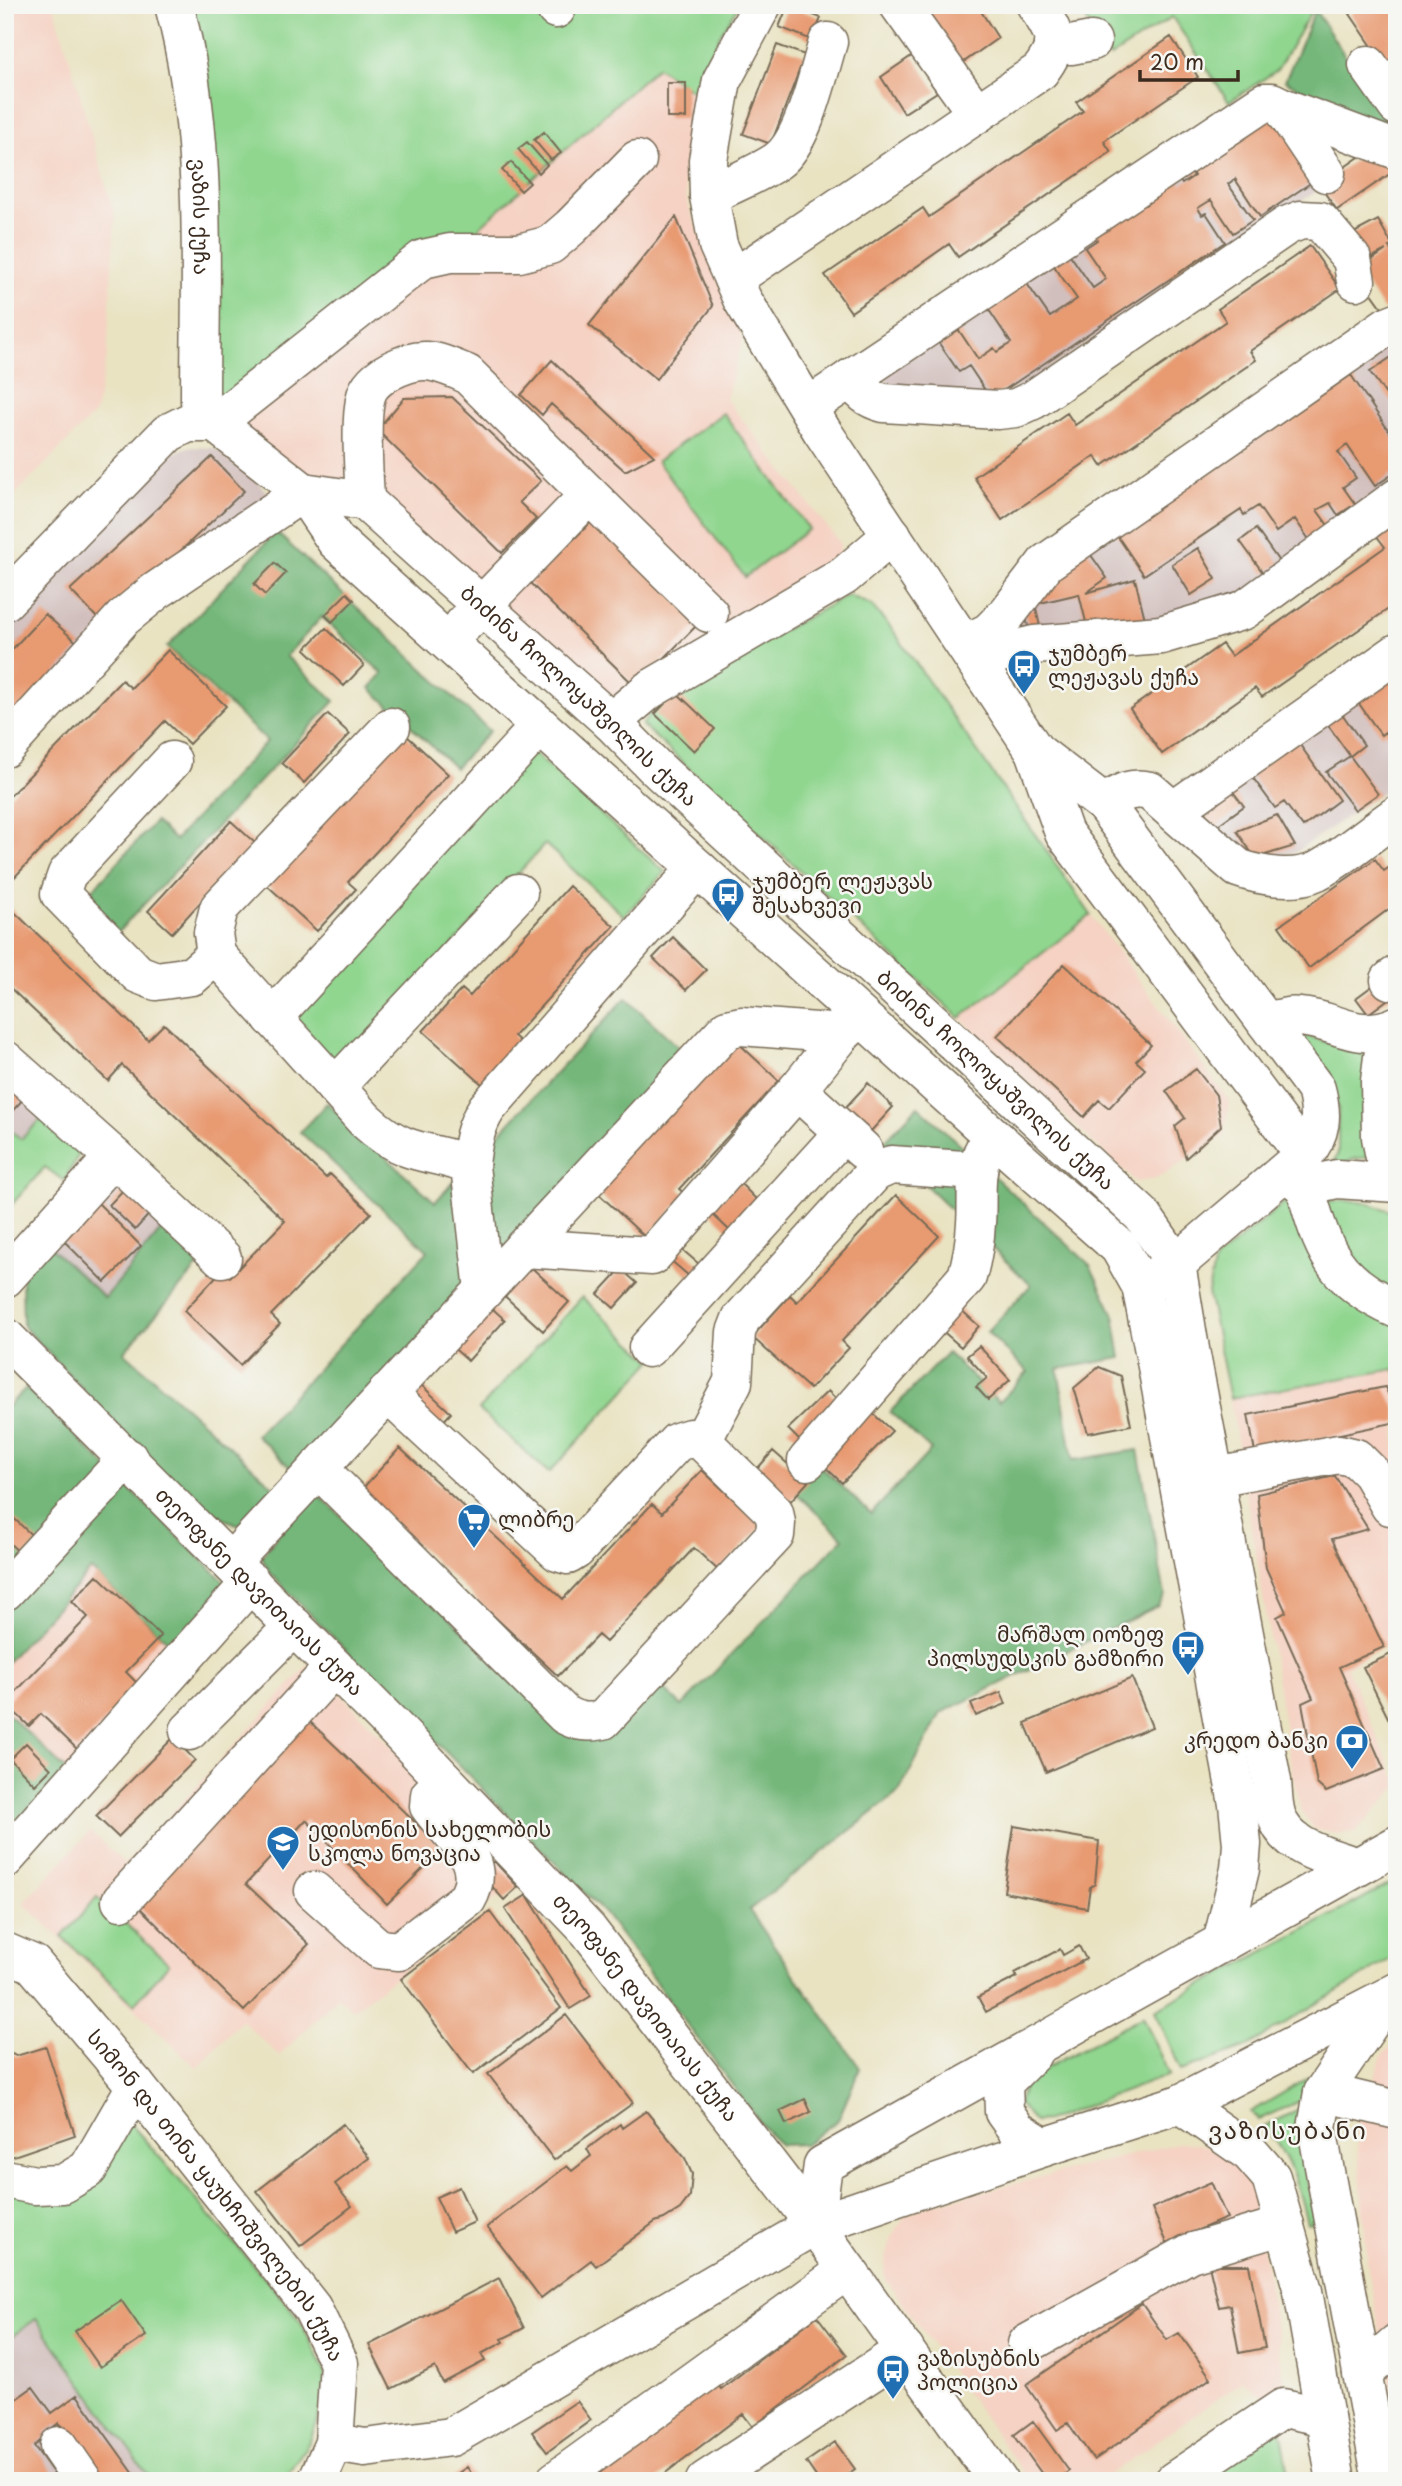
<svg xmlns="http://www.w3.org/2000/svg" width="1402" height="2486" viewBox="0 0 1402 2486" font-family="'Playpen Sans','Noto Sans Georgian',sans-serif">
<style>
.built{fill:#f5d2c3}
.industrial{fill:#d1bfbd}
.green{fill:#90d68f;stroke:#668056;stroke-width:2}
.forest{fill:#74b77a;stroke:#58704c;stroke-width:2}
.building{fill:#e89a71}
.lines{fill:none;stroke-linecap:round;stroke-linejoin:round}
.minor-casing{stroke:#786b57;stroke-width:41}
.major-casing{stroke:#786b57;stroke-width:41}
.minor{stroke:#fff;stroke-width:38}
.major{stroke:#fff;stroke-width:38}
.labels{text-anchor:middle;stroke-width:5;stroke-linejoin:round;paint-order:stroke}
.street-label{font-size:21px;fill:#3b2a1e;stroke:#f6f6f2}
.poi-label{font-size:21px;fill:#3b2a1e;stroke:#f6f6f2;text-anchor:start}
.quarter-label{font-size:24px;letter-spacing:2px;fill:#3b2a1e;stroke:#f6f6f2}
</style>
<rect width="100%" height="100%" fill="#f6f6f2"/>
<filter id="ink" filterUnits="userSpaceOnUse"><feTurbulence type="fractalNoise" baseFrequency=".0143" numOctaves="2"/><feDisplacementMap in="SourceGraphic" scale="14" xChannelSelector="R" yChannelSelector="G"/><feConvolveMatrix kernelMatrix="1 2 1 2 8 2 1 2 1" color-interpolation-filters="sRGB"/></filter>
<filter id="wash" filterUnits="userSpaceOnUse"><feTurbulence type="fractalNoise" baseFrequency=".00686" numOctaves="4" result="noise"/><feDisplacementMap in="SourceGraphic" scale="28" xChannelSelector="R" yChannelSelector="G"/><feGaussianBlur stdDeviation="1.57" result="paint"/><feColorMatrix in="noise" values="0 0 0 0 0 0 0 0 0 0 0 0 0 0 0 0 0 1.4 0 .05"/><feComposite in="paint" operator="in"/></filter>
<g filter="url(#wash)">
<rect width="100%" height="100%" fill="#e9e3c2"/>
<path class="built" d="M5,5H54L115,217L107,356L95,413L5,505Z
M657,66L695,93L683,174L688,205L743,340L726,399L840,543L838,559L616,715L219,413L415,255L473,233Z
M1091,915L1229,1101L1224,1136L1156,1179L1136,1182L960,1018Z
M1395,1369L1397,1640L1346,1667L1397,1781V1787L1356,1832L1337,1834L1315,1829L1301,1811L1292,1772L1230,1398Z
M91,1570L178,1651L71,1775L5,1711V1664Z
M310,1663L521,1879L353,2010L338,1997L279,2056L241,2020L197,2068L23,1903L90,1831L125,1864Z
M1397,2040V2399L1393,2402L1368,2269L1356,2127L1382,2056Z
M1178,2143L1198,2144L1218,2151L1234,2161L1249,2180L1256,2203L1286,2392L1268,2401L1243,2381L1100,2481H1029L886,2280L884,2272L885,2261L892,2237L904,2217L928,2205Z"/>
<path class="industrial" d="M1272,104L1326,185L1022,387L968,402L896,395L877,367Z
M1397,332V483L1246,593L1161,631L1007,629L1056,562Z
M188,447L213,448L240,465L276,501L5,741V630L67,561L173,453Z
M1397,662V782L1296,852L1250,862L1186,812Z
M5,1070L50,1111L21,1139L5,1126Z
M123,1180L170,1219L105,1298L45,1243L97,1182Z
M36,2318L152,2481H5V2341Z"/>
<path class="green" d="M179,5H739L720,35L695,93L657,67L473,233L415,256L219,413Z
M1077,5H1315L1277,70L1229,102L1172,17L1110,57Z
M723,413L809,529L745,577L657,461Z
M848,595L871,605L892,629L1091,915L960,1018L642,725L664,695Z
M528,748L665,872L624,916L545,844L338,1071L281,1020Z
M1308,1036L1347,1049L1372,1054L1376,1156L1354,1159L1330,1170L1338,1153V1106L1294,1037Z
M50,1111L74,1142L79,1154L64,1181L45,1167L5,1212V1126L21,1139Z
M1326,1201H1361L1397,1213V1373L1395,1369L1230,1398L1208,1292L1215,1260L1284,1203Z
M582,1297L652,1361L549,1473L479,1410Z
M1397,1880V1955L1246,2047L1181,2071L1155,2010Z
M97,1897L169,1964L134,2004L62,1937Z
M1143,2016L1169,2075L1047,2121L1035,2122L1019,2104L1026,2079Z
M1317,2073L1310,2096L1258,2120L1251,2112Z
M1308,2104L1304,2158L1314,2222L1307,2223C1298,2185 1290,2156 1264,2127Z
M130,2123L299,2318L325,2372L323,2402L310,2441L282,2481H152L36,2319L5,2341V2190L67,2197Z
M1281,2428L1290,2481H1204Z"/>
<path class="forest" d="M1315,10L1387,120L1375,127L1285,81Z
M276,532L490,731L455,768L370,688L383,674L322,617L286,656L335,701L116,934L81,902L155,822L175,840L267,741L167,647Z
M626,998L686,1054L295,1472L256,1435L428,1251L300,1132L327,1103L435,1202Z
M918,1106L1090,1265L1114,1315L1121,1358L1058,1369L1073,1460L1138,1450L1165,1595L1158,1606L941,1713L899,1792L749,1910L860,2068L838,2120L805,2144L781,2145L768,2133L604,1913L270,1573L262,1557L311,1488L573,1733L650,1676L682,1706L843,1538L790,1487L815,1461L871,1514L931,1450L890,1412L947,1353L999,1402L1028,1372L987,1332L1031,1285L882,1144Z
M182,1205L221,1240L124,1352L279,1491L239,1525L224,1519L176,1488L23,1326L22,1276L45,1243L105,1298Z
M26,1388L232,1589L178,1651L91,1570L5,1664V1409Z
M5,1711L71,1775L5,1851Z"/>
<g id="blocks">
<path class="building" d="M788,5L821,18L812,40L779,27Z
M920,5H977L998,38L961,64Z
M1362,5H1397V83L1350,14Z
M1171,37L1198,77L1104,141L1111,152L958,257L949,244L851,312L825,275L923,208L929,217L1083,111L1076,102Z
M777,45L805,55L771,144L743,134Z
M913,55L937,92L904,113L881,77Z
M667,83H686V118H667Z
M1274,113L1318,178L1260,217L1235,179L1228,184L1253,220L1233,233L1211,200L1198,208L1202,215L1206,213L1225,242L991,399L969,366L959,372L936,339L956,326L978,359L994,348L997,352L1011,343L985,304L1023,278L1050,317L1077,299L1052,263L1068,252L1093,288L1106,279L1085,248L1097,240L1090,230L1174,173L1182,184L1194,176L1187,164Z
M544,132L561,153L551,160L534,140Z
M527,142L547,165L539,173L518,149Z
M1372,148L1397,169L1337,210L1319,185Z
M511,162L530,183L521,191L502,170Z
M676,217L713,306L656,379L589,325Z
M1378,220L1393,246L1389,247L1393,252L1397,249V301L1384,310L1356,271L1386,250L1365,261L1350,235Z
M1310,246L1340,289L1250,351L1256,360L1102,466L1095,456L1002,520L974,477L1067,413L1075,425L1226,321L1218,309Z
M1397,353V410L1370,372Z
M552,360L654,456L625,471L551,404L542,415L521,395Z
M1351,375L1397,443V471L1375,486L1347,445L1338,452L1356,478L1343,487L1355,504L1338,515L1330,503L1317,510L1330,528L1310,541L1295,519L1276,532L1258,506L1244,515L1241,510L1144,575L1114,531L1193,484Z
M452,397L541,481L519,502L536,519L502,553L377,430L404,398Z
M212,457L244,491L103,624L70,590Z
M598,515L703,619L636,687L530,583Z
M1397,521V603L1262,697L1255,688L1162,754L1130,709L1222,644L1231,656L1385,547L1376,535Z
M1256,529L1280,563L1264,574L1240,541Z
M1086,548L1107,578L1086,593L1135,579L1145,619L1089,634L1079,594L1040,603L1036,593Z
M1198,548L1216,579L1191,595L1172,564Z
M275,563L286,573L265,595L254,584Z
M347,593L354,600L332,622L325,615Z
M1036,608L1040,627L1029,629L1024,611Z
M45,614L81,646L5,728V657Z
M326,628L364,665L344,686L305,649Z
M168,650L226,706L189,744L165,721L5,887V801L122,680L131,688Z
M1397,666V749L1385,732L1381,735L1353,695Z
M676,692L715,729L694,751L655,714Z
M1338,708L1364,745L1350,756L1323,718Z
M328,714L350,734L304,783L282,763Z
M405,734L448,774L348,882L356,889L317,931L258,877Z
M1295,738L1339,800L1303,827L1284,802L1275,808L1248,771Z
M1350,756L1378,794L1355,810L1326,772Z
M1231,789L1244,806L1211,830L1198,812Z
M1277,815L1295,846L1255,858L1237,831Z
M231,821L255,843L172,933L148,911Z
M1375,859L1384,871L1397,862V903L1309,968L1279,926Z
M569,886L614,926L514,1036L522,1043L483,1085L423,1031L462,989L470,996Z
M5,903L148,1040L164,1024L326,1178L330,1174L371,1213L271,1315L280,1324L240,1365L184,1311L222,1270L230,1277L285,1221L122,1065L108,1081L5,983Z
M673,937L706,970L686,990L653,958Z
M1064,964L1151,1045L1136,1061L1145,1069L1109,1108L1099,1100L1084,1117L997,1036Z
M1379,981L1391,997L1368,1014L1356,998Z
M734,1039L779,1081L679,1189L686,1195L646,1238L587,1183Z
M1196,1069L1216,1095L1221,1126L1186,1158L1175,1126L1185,1118L1166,1091Z
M11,1082L26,1096L5,1119V1088Z
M868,1083L893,1107L871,1131L845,1108Z
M738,1181L758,1201L730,1231L709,1211Z
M127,1186L153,1210L135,1230L109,1205Z
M896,1195L939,1236L842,1341L849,1348L810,1389L752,1337L790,1295L797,1302Z
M91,1196L141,1246L105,1282L55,1232Z
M678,1246L699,1264L689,1276L668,1258Z
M532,1268L569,1302L543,1331L498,1290L514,1273Z
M621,1269L637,1283L614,1308L598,1294Z
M481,1298L505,1320L468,1361L444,1339Z
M958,1307L979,1326L961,1347L939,1328Z
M979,1346L1010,1380L988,1400L976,1387L987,1378L967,1356Z
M1099,1367L1121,1376L1131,1425L1088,1433L1074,1388Z
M417,1381L451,1413L438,1427L404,1394Z
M1385,1387L1397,1412V1422L1255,1452L1248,1415Z
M828,1391L844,1407L804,1445L788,1429Z
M869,1410L892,1431L842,1483L820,1462Z
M400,1448L563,1599L652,1504L662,1513L702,1470L762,1526L719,1571L694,1548L606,1642L598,1635L558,1676L360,1491Z
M773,1451L808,1482L785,1507L750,1477Z
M1335,1476L1368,1529L1332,1539L1384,1647L1339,1667L1384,1769L1326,1792L1317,1784L1302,1703L1313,1698L1277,1617L1286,1612L1266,1568L1257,1494Z
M5,1510L39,1542L24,1557L5,1539Z
M97,1575L161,1636L126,1672L139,1685L77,1749L41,1714L29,1726L5,1703L88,1617L72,1601Z
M1397,1651V1736L1363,1667Z
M1132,1678L1152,1727L1046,1772L1025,1723Z
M1001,1692L1006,1704L976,1716L971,1704Z
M305,1717L443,1849L387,1904L306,1820L246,1884L309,1944L244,2011L132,1900Z
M173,1738L195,1760L118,1837L96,1816Z
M26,1743L51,1769L35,1785L10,1759Z
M1014,1826L1099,1841L1095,1884L1090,1887L1087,1908L1004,1892Z
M494,1861L518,1887L504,1900L481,1874Z
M527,1895L591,1996L570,2009L505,1909Z
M490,1912L561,2008L473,2074L401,1979Z
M1079,1946L1086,1959L986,2012L978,1997L1017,1977L1015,1973L1060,1949L1063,1955Z
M566,2015L633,2103L554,2160L488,2074Z
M46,2047L75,2135L11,2157L5,2154V2051L16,2056Z
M805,2099L811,2112L786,2124L780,2111Z
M646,2111L685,2158L692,2174L690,2196L680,2209L664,2219L655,2222L596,2266L591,2260L541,2298L487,2227L567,2166L572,2171L591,2156L587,2149L620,2124L622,2128Z
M343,2124L369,2158L335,2184L352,2206L300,2246L257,2191Z
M1211,2182L1227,2218L1167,2243L1152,2208Z
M459,2187L475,2222L452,2232L436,2197Z
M1209,2265H1249L1265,2348L1239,2353L1230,2305L1219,2307Z
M499,2278L524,2328L502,2339L504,2342L481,2354L485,2361L443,2383L435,2367L391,2389L369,2345Z
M121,2300L146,2336L100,2367L75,2331Z
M1142,2304L1167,2340L1179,2333L1211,2378L1094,2460L1068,2423L1057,2430L1026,2385Z
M817,2316L847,2355L753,2427L743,2414L655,2481H574L712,2377L721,2389Z
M33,2387L52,2413L77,2395L139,2481H101L59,2423L45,2433L47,2436L34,2446L59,2481H5V2419L11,2415L5,2407Z
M577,2401L591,2420L547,2452L532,2432Z
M1033,2421L1069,2471L1055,2481H1047L1014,2435Z
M835,2442L855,2469L838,2481H819L806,2462Z
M467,2467L476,2481H447Z"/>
</g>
</g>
<g filter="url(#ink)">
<use href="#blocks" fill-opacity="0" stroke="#786b57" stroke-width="2"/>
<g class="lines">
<defs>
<g id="minor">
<path id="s1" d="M174,5C209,133 200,269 200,401L215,423L423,259L450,253H519L550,245L571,227L637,160"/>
<path d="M762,5L722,80L708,160L709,196L718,245L742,299L822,431L1035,751L1064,833L1304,1155"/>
<path d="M899,5L977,114"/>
<path d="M556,9L558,5"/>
<path d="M1053,44L1071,45L1092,41"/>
<path d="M1368,65L1397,106"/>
<path d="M1282,107L1397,150"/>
<path d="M709,196C731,184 756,175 777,161C804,142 818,74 828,42"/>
<path d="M733,279L1040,71C1062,42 1055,34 1036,5"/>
<path d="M851,378C860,392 868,399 884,403L998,410L1016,408L1033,400L1286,226L1301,220L1320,221L1352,259L1356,281"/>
<path d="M808,407L1264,102H1272L1282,107L1326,173"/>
<path id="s2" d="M303,492L365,501L611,722L655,767L1142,1215L1176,1264L1191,1355L1272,1781C1273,1792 1273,1804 1276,1814C1285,1848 1328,1856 1357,1867"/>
<path d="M365,501C364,476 359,414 367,393C371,383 382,375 390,371C423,354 435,361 467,374L709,613"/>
<path d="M5,601L168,433L188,423H215L303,492L336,541L993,1136L1119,1247L1141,1286L1156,1361L1238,1804L1242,1844L1240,1869L1222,1943"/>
<path d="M464,624L589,495"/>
<path d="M965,644L989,632L1007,614L1046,563L1387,326L1397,322"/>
<path d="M975,659L1034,645L1161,635L1244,610L1397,498"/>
<path d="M611,722L649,690L844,576L892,535"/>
<path d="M391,727L219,908L213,933L216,955L365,1120C378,1132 390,1141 406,1147C427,1155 450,1156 470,1166L484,1290"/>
<path d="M5,748L123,618L156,591L303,492"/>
<path d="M1035,751L1104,804L1316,1089C1323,1115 1322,1134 1304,1155L1176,1264L1156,1276"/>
<path d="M172,761L67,874L60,894L138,974L156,981L192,976L216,955"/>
<path d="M1104,804C1121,793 1130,786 1150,791L1238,868C1260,876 1294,882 1317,871C1342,858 1373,831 1397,815"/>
<path d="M1173,811L1397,653"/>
<path d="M1390,980L1397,975"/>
<path d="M272,1018L540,726"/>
<path d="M1266,1022C1277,1020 1288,1015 1299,1017C1339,1020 1353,1043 1397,1026"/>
<path d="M1396,1026L1383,1057L1380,1081L1381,1137L1385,1158L1396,1182"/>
<path d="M5,1060L114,1157L5,1278"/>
<path d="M335,1087L518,893"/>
<path d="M797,1090L863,1150"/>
<path d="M114,1157L222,1258"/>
<path d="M470,1166C472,1144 475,1127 487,1108L697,868"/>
<path d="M1286,1173L1305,1186L1337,1179L1397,1183"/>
<path d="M1305,1186C1322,1249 1333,1281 1397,1309"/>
<path d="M523,1248L652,1256L797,1090L842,1034"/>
<path d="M648,1348L843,1133"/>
<path d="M702,1441L733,1382L736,1332L741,1319L875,1172L891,1165L978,1171"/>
<path d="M807,1461L967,1277C972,1259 975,1242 976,1223C978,1200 973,1168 985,1148"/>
<path d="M318,1468L565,1715C578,1722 588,1723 603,1720L775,1535L776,1523L774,1512L702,1441L690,1438L677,1442L576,1550L568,1555L558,1552L387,1393"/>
<path d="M1215,1477L1339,1454L1356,1458L1371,1473L1390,1506"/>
<path d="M231,1562L727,1029L741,1026L842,1034L860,1017"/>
<path d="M5,1591L128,1458"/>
<path d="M189,1731L294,1626"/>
<path d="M5,1859L251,1582"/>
<path d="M314,1891L379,1949L399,1951L467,1899C490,1860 449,1835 429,1806L430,1795L445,1781"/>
<path d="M121,1901L334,1667"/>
<path id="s3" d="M5,1952L33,1964L136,2086L312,2308L339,2363L334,2443L317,2481"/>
<path d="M1323,2092L1397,2110"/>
<path d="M5,2179L35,2185L63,2184L88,2169L136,2086"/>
<path d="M1027,2344L1190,2253L1285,2225"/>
<path d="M1362,2374L1397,2344"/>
<path d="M334,2443L365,2448L451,2437L815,2225"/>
<path d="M59,2446L83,2481"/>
<path d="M555,2481L847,2270"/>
<path d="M705,2481L905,2350"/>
<path d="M1174,2481L1283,2408L1325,2417"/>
</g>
<g id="major">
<path id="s4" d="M5,1337L392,1725L588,1930L815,2225L998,2481"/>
<path d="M1032,2054L1003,2083L1004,2112L1017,2130L1044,2147"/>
<path d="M1180,2104L1250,2153L1271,2177L1303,2291L1336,2481"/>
<path d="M815,2225L823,2165L1397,1845"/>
<path d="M815,2225L1044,2147L1180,2104L1397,1992"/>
<path d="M1382,2481L1317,2128L1323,2092L1385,2001"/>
</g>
</defs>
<use href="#minor" class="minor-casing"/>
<use href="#major" class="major-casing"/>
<use href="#minor" class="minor"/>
<use href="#major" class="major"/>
</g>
</g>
<defs>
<symbol id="bus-pin" viewBox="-11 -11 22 30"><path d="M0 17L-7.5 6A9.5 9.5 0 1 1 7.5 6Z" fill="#1f6fb2" stroke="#f6f6f2"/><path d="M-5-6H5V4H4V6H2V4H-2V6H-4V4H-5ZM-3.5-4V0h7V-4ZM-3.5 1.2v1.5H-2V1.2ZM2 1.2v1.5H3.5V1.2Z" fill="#fff"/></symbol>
<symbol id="supermarket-pin" viewBox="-11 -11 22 30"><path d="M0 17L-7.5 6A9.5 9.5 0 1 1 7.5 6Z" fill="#1f6fb2" stroke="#f6f6f2"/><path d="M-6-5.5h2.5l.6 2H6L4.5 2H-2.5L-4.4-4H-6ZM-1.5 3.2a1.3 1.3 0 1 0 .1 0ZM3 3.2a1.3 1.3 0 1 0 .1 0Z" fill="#fff"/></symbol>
<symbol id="bank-pin" viewBox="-11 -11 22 30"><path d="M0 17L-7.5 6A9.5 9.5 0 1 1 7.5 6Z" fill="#1f6fb2" stroke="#f6f6f2"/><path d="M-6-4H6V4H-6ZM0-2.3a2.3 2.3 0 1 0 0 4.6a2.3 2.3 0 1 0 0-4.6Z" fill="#fff"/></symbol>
<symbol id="school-pin" viewBox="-11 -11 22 30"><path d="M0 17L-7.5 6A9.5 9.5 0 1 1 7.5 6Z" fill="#1f6fb2" stroke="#f6f6f2"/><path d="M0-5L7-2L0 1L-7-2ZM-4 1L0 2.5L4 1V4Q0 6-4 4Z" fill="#fff"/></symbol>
</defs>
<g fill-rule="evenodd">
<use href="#bus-pin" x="1005" y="647" width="38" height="52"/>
<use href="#bus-pin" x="709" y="875" width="38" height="52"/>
<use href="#supermarket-pin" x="455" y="1501" width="38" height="52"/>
<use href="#bus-pin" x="1169" y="1628" width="38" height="52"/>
<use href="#bank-pin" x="1333" y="1722" width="38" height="52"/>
<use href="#school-pin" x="264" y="1823" width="38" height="52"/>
<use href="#bus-pin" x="874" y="2352" width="38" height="52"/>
</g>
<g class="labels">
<g class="street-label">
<text dy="7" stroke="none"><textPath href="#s1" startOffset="214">ვაზის ქუჩა</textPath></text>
<text dy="7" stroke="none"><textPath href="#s2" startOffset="352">ბიძინა ჩოლოყაშვილის ქუჩა</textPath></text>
<text dy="7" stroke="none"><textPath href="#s2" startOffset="919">ბიძინა ჩოლოყაშვილის ქუჩა</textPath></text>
<text dy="7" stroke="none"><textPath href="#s4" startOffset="360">თეოფანე დავითაიას ქუჩა</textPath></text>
<text dy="7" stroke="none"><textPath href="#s4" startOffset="928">თეოფანე დავითაიას ქუჩა</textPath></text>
<text dy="7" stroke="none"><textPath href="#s3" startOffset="326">სიმონ და თინა ყაუხჩიშვილების ქუჩა</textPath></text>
</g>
<g class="poi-label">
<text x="1048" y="661">ჯუმბერ<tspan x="1048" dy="24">ლეჟავას ქუჩა</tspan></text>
<text x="752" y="889">ჯუმბერ ლეჟავას<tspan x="752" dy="24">შესახვევი</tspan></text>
<text x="498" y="1527">ლიბრე</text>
<text x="1164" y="1642" text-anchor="end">მარშალ იოზეფ<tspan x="1164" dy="24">პილსუდსკის გამზირი</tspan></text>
<text x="1328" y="1748" text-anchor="end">კრედო ბანკი</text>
<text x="308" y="1837">ედისონის სახელობის<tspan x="308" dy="24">სკოლა ნოვაცია</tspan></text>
<text x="917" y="2366">ვაზისუბნის<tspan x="917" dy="24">პოლიცია</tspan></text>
</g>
<g class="quarter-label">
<text x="1288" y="2139">ვაზისუბანი</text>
</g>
</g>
<rect width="1402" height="2486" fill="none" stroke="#f6f6f2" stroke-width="28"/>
<path d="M1140 70v10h98v-10" fill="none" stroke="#3b2a1e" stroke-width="3.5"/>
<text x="1150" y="70" font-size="21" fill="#3b2a1e" stroke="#f6f6f2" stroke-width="5" paint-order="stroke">20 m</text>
</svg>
